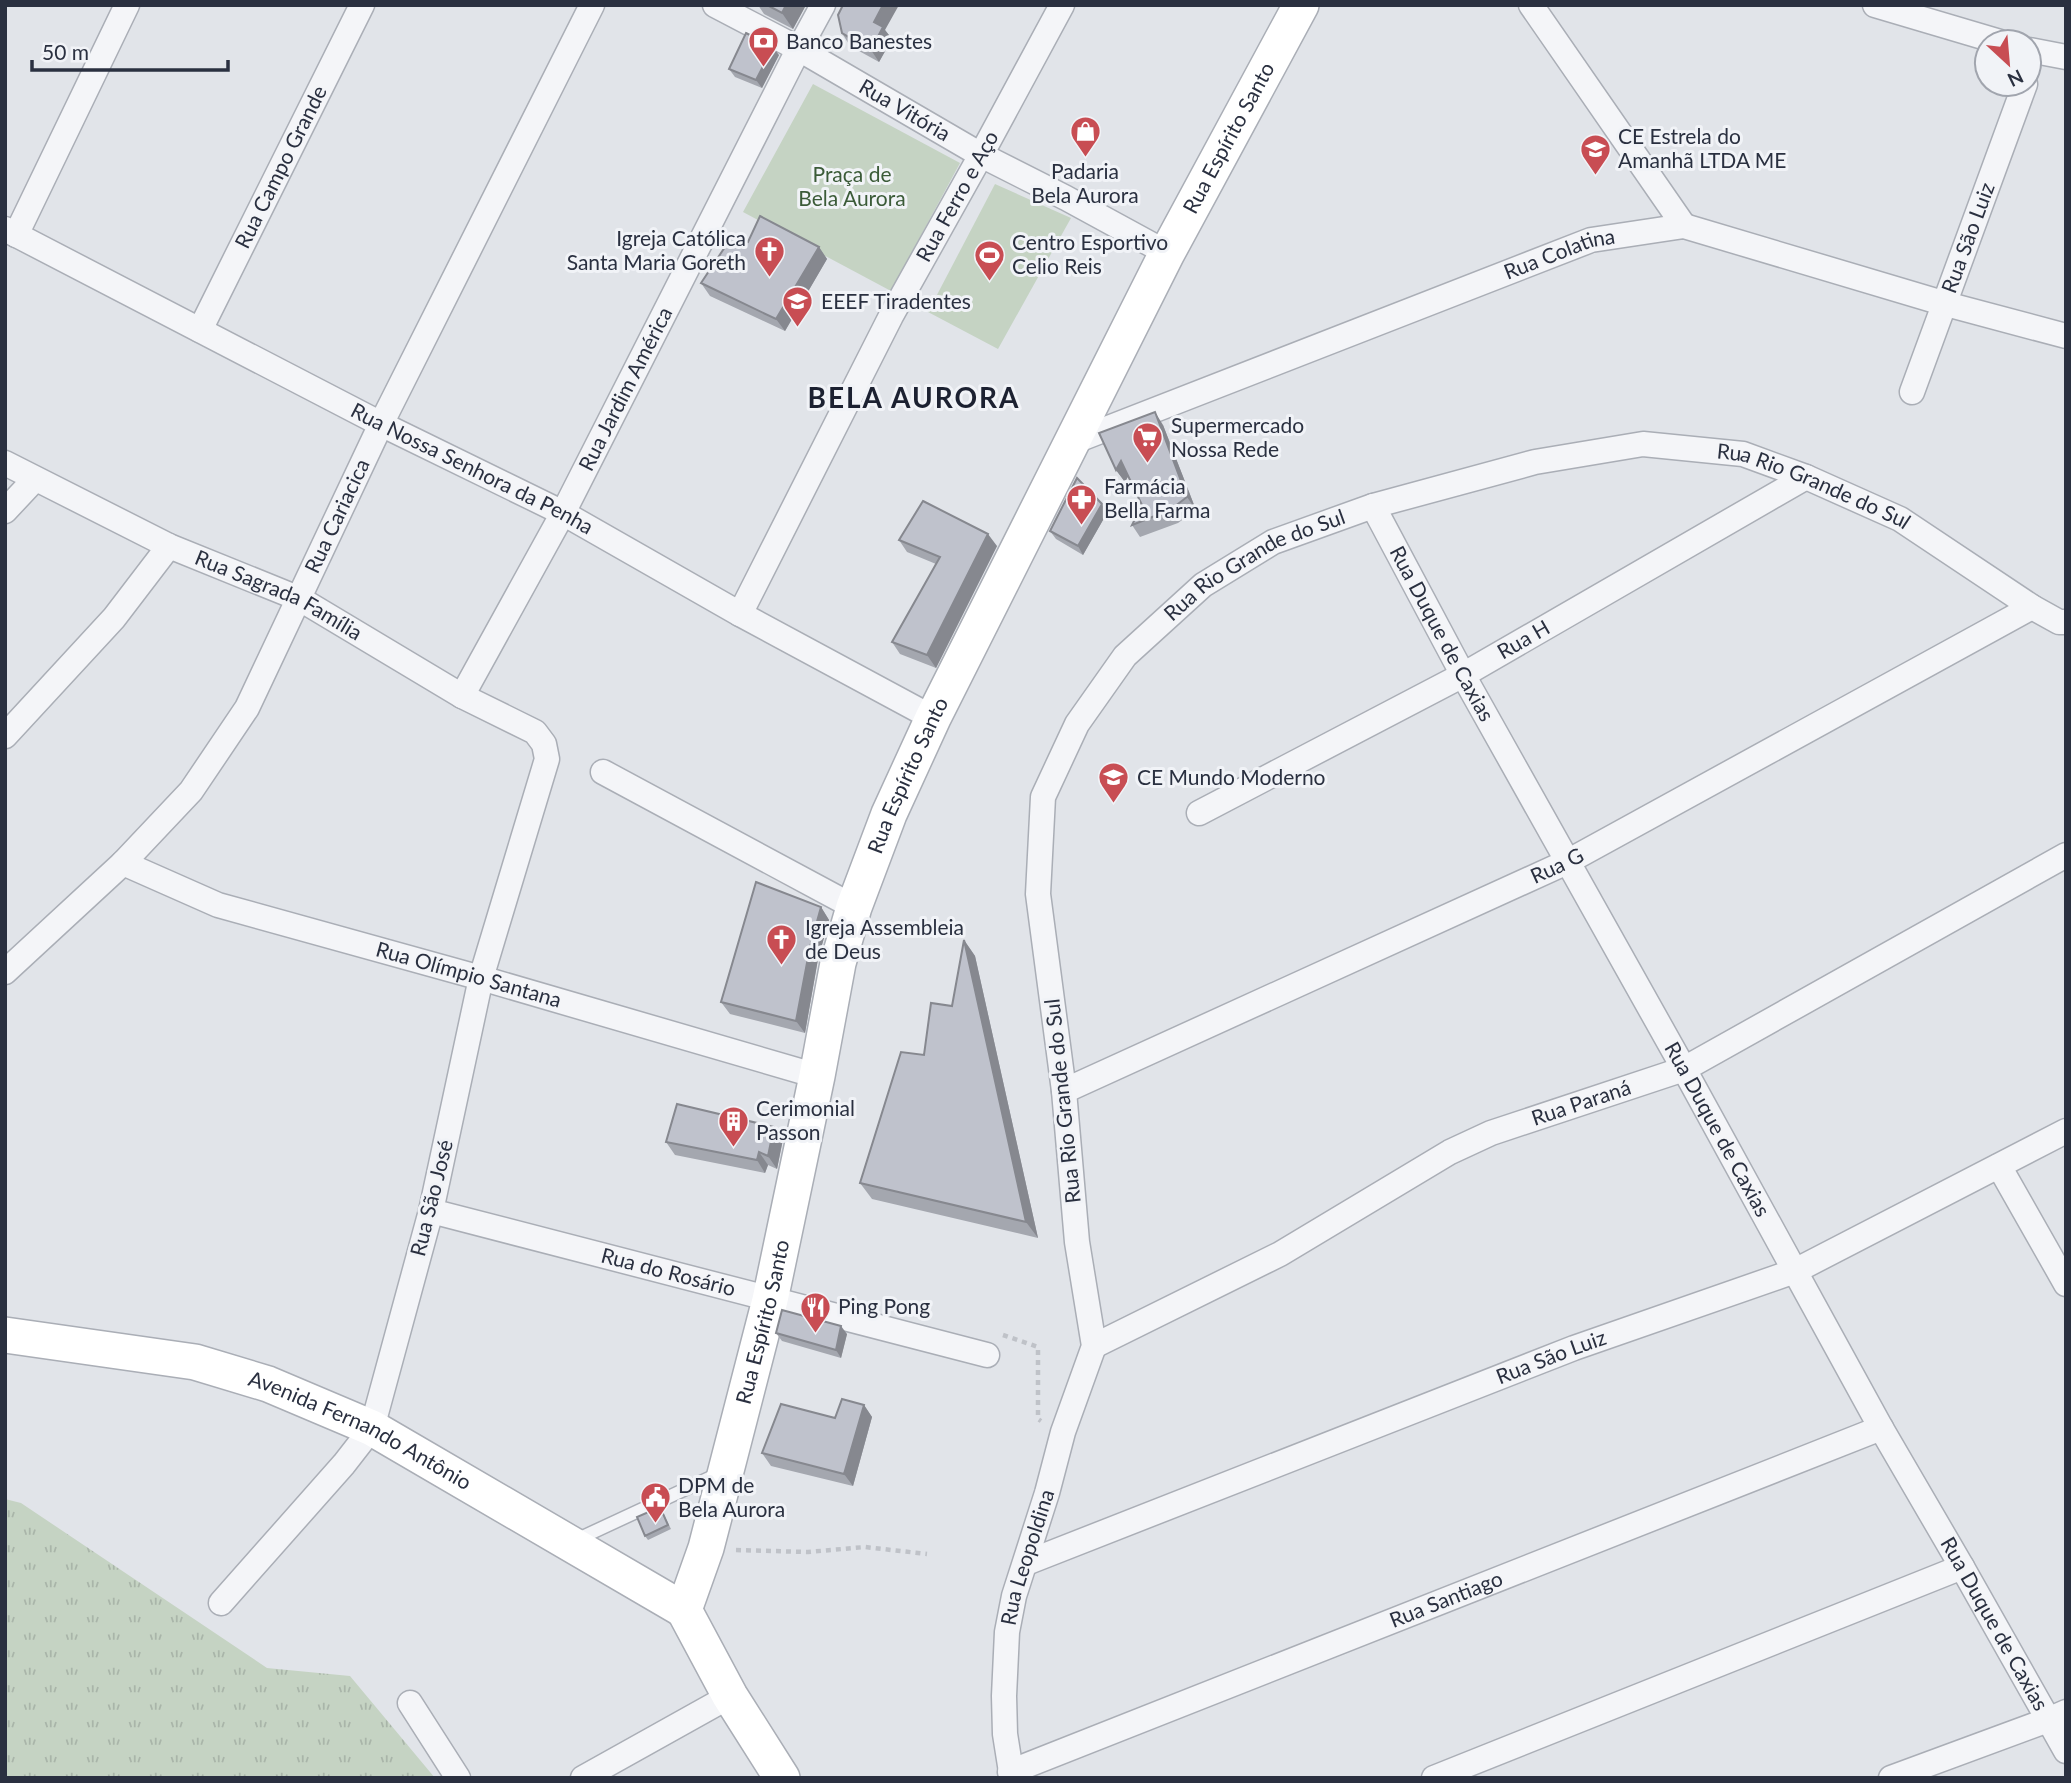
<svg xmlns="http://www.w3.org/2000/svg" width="2071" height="1783" viewBox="0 0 2071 1783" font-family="Lato,sans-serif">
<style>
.grass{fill:url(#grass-tufts)}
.green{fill:#c5d3c3}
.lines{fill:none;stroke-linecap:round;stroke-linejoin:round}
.lane-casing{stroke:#aaaeb6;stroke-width:15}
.street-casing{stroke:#aaaeb6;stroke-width:27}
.secondary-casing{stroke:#aaaeb6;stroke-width:38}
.path{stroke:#bfc2c8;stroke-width:4.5;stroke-dasharray:5 5;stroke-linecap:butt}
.lane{stroke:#f4f5f8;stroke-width:12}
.street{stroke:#f4f5f8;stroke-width:24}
.secondary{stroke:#fff;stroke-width:35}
.wall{fill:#a4a7af}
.shaded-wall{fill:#86888f}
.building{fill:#bfc2cc;stroke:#86888f;stroke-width:2}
.labels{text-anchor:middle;stroke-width:6;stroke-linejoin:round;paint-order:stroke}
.poi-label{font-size:21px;fill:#2a3040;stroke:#f1f3f7;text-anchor:start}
.street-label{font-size:21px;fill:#2a3040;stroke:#f1f3f7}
.park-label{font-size:21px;fill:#3b5b38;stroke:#f1f3f7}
.district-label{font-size:28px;font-weight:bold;letter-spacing:2px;fill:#1c2131;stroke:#f1f3f7}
</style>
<defs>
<pattern id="grass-tufts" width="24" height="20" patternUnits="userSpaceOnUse" patternTransform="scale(1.75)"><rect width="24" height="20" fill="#c5d3c3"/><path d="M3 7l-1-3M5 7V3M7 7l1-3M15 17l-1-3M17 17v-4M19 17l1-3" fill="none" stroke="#a9b5a9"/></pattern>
</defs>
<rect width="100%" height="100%" fill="#e1e4e9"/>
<path class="grass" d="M5,1499L21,1503L267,1668L350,1676L435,1778H5Z"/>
<path class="green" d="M813,84L960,163L891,291L743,212Z
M995,184L1071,218L998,349L928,312Z"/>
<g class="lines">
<defs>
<path id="lane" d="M576,1540L718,1474"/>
<g id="street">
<path id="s1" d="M715,5L799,49L981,155L1066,198L1167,253"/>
<path d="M1531,5L1684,226"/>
<path d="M1875,5L2000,42"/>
<path d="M2029,50L2066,57"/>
<path id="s2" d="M5,229L381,424L563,513L740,614L933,718"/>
<path d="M16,235L127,5"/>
<path id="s3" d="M200,330L362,5"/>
<path id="s4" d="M1912,392L2025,84"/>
<path id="s5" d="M1070,443L1591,240L1684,226L1946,304L2066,336"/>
<path id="s6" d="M5,463L169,546L300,599L462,696L535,732L544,744L547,759L481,978L431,1211L372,1428L344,1464L221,1603"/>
<path id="s7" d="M1373,506L1463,675L1684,1069L1881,1428L1962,1567L2066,1751"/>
<path d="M5,511L35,479"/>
<path id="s8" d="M740,614L891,316L981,155L1062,5"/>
<path id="s9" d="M462,696L563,513L793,60L823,5"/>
<path d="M5,736L114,618L169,546"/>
<path d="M603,772L854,907"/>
<path id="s10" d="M1199,813L1463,675L1806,477"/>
<path id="s11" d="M123,863L218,905L481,978L817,1076"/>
<path id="s12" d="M5,972L123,863L191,791L247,708L381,424L592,5"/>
<path id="s13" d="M1064,1091L1567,862L2032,607"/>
<path d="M1999,1166L2066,1284"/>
<path id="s14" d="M431,1211L987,1355"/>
<path id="s15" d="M1094,1346L1280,1254L1450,1152L1491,1133L1684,1069L2066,855"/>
<path id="s16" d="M1026,1563L1574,1348L1795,1271L2066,1131"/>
<path d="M410,1703L458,1778"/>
<path id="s17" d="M1010,1772L1881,1428"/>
<path d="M583,1778L730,1696"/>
<path id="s18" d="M1012,1778L1005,1734L1004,1696L1007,1632L1014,1596L1047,1493L1063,1432L1094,1346L1077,1242L1064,1091L1038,894L1043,797L1077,724L1125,656L1203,585L1273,542L1373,506L1535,462L1643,444L1743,454L1806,477L1900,519L2032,607L2059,622H2066"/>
<path d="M1434,1778L1962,1567"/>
<path d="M1891,1778L2048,1720L2066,1712"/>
</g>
<g id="secondary">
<path id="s19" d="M5,1335L195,1362L268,1384L372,1428L684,1610"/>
<path id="s20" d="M684,1610L706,1548L770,1300L817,1076L838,963L854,907L889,814L933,718L1167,253L1301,5"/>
<path d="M684,1610L730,1696L782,1778"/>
</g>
</defs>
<use href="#lane" class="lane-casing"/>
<use href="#street" class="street-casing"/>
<use href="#secondary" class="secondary-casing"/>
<path class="path" d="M1003,1335L1038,1347V1419L1041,1421
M736,1550L808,1552L865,1547L927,1554"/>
<use href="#lane" class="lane"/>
<use href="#street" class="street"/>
<use href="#secondary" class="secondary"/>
</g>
<path class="wall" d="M758,5H806L793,29L764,14Z
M885,30L892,39L879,62L850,46L842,33Z
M779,55L762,88L735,77L729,69Z
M819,247L827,259L785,331L710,296L701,283Z
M1163,425L1196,510L1178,523L1140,537L1132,525L1142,505L1128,476L1125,482L1116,470Z
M1107,513L1083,555L1056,539L1050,531Z
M899,540L997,546L936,668L900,654L892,642L936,564L907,552Z
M821,907L829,920L818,959L805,1033L730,1014L721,1002Z
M964,940L975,956L1038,1238L872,1199L860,1183L924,1055L952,1006Z
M783,1139L777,1169L768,1165L765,1173L675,1155L666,1142Z
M776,1333L847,1334L841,1358L782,1341Z
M864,1405L872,1417L853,1486L771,1466L762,1453Z
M660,1507L671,1529L648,1540L645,1536Z"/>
<path class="shaded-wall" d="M786,5H806L793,29L782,13Z
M883,5H899L885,30L892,39L879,62L871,50L874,22Z
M773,47L779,55L762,88L756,80Z
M819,247L827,259L785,331L776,319Z
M1155,412L1163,425L1196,510L1187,497Z
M1121,461L1130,473L1125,482L1116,470Z
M1102,504L1107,513L1083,555L1078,546Z
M988,534L997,546L936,668L927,655Z
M821,907L829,920L818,959L805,1033L796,1021L810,947Z
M964,940L975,956L1038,1238L1026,1222Z
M774,1127L783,1139L777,1169L768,1156Z
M759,1152L768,1165L765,1173L757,1160Z
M841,1326L847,1334L841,1358L836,1350Z
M864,1405L872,1417L853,1486L844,1474Z"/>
<path class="building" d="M767,5H786L782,13Z
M843,5H883L874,22L883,27L871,50L842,33L838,15Z
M746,33L773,47L756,80L729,69Z
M760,216L819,247L776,319L701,283L733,235L748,242Z
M1155,412L1187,497L1170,510L1132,525L1142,505L1121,461L1116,470L1099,433Z
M1077,478L1102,504L1078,546L1050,531Z
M923,501L988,534L927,655L892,642L940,557L899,540Z
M756,882L821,907L810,947L796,1021L721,1002Z
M964,940L1026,1222L860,1183L901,1052L924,1055L931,1003L952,1006Z
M677,1104L774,1127L768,1156L759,1152L757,1160L666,1142Z
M782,1310L841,1326L836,1350L776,1333Z
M842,1399L864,1405L844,1474L762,1453L781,1404L835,1418Z
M660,1507L668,1525L645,1536L637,1517Z"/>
<defs>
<symbol id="bank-pin" viewBox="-11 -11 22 30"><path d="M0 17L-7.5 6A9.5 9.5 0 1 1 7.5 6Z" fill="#c84d53" stroke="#f1f3f7"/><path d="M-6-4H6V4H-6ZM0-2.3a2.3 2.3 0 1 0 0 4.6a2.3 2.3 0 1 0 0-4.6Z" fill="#fff"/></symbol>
<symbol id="shop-pin" viewBox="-11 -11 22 30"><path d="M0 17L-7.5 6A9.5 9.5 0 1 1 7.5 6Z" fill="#c84d53" stroke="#f1f3f7"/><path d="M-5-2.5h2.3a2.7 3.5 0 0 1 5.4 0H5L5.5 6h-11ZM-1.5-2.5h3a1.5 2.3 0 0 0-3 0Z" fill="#fff"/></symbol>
<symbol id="school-pin" viewBox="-11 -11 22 30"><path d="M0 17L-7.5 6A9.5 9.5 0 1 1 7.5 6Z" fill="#c84d53" stroke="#f1f3f7"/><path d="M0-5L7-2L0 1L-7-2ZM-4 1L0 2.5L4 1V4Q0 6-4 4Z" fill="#fff"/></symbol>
<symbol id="church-pin" viewBox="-11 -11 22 30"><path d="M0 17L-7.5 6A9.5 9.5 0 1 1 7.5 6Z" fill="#c84d53" stroke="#f1f3f7"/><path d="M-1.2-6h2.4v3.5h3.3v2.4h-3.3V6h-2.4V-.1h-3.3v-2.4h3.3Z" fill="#fff"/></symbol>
<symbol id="stadium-pin" viewBox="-11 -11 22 30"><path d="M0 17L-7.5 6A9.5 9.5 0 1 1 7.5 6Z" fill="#c84d53" stroke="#f1f3f7"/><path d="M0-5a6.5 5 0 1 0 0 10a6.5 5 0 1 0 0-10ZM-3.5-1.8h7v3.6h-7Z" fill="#fff"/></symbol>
<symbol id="supermarket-pin" viewBox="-11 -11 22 30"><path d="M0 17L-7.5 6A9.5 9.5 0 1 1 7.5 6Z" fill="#c84d53" stroke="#f1f3f7"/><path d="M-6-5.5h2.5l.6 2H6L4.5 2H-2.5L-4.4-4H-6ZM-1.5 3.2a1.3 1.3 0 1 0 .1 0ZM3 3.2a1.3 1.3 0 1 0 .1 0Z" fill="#fff"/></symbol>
<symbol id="pharmacy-pin" viewBox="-11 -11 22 30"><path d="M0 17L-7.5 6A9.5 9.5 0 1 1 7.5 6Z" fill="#c84d53" stroke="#f1f3f7"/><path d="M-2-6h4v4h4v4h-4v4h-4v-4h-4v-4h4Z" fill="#fff"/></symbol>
<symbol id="building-pin" viewBox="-11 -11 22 30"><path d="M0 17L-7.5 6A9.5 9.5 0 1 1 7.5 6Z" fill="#c84d53" stroke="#f1f3f7"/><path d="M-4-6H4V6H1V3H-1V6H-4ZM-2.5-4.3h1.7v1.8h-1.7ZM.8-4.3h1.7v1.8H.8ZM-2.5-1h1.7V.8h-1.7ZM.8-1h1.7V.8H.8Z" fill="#fff"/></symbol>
<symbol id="restaurant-pin" viewBox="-11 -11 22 30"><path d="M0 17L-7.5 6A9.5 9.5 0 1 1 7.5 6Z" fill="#c84d53" stroke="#f1f3f7"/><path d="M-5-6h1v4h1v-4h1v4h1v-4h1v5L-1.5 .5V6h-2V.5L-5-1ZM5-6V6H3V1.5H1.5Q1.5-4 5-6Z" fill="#fff"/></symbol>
<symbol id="civic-pin" viewBox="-11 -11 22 30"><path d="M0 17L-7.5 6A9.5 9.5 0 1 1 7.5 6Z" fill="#c84d53" stroke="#f1f3f7"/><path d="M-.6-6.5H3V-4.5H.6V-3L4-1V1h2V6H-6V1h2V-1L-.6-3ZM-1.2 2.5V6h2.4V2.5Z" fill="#fff"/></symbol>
</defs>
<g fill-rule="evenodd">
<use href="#bank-pin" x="746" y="24" width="35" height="47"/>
<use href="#shop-pin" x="1068" y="114" width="35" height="47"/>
<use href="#school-pin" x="1578" y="132" width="35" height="47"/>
<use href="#church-pin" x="752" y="234" width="35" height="47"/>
<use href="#stadium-pin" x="972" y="238" width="35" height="47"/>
<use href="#school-pin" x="780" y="284" width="35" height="47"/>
<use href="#supermarket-pin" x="1130" y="420" width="35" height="47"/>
<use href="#pharmacy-pin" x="1064" y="482" width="35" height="47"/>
<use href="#school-pin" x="1096" y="760" width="35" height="47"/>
<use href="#church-pin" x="764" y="922" width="35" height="47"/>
<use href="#building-pin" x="716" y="1104" width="35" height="47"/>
<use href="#restaurant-pin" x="798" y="1290" width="35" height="47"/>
<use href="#civic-pin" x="638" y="1480" width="35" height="47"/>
</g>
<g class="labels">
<g class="poi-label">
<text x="786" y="49">Banco Banestes</text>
<text x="1618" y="144">CE Estrela do<tspan x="1618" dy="24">Amanhã LTDA ME</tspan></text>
<text x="1085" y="179" text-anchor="middle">Padaria<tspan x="1085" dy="24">Bela Aurora</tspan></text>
<text x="746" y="246" text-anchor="end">Igreja Católica<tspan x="746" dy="24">Santa Maria Goreth</tspan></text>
<text x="1012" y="250">Centro Esportivo<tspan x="1012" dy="24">Celio Reis</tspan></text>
<text x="821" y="309">EEEF Tiradentes</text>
<text x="1171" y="433">Supermercado<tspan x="1171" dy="24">Nossa Rede</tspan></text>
<text x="1104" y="494">Farmácia<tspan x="1104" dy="24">Bella Farma</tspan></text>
<text x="1137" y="785">CE Mundo Moderno</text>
<text x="805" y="935">Igreja Assembleia<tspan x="805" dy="24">de Deus</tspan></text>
<text x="756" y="1116">Cerimonial<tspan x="756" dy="24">Passon</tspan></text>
<text x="838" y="1314">Ping Pong</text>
<text x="678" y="1493">DPM de<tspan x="678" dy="24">Bela Aurora</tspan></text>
</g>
<g class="street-label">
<text dy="7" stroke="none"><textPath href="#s1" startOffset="217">Rua Vitória</textPath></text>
<text dy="7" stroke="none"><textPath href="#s20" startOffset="1580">Rua Espírito Santo</textPath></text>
<text dy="7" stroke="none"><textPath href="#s3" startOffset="182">Rua Campo Grande</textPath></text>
<text dy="7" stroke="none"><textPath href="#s8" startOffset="471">Rua Ferro e Aço</textPath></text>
<text dy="7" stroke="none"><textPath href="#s4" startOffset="164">Rua São Luiz</textPath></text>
<text dy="7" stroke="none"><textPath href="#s5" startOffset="525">Rua Colatina</textPath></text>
<text dy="7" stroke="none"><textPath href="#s9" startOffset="348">Rua Jardim América</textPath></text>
<text dy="7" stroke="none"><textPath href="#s2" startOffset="525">Rua Nossa Senhora da Penha</textPath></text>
<text dy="7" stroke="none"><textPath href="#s18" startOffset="1911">Rua Rio Grande do Sul</textPath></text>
<text dy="7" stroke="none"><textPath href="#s12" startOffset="572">Rua Cariacica</textPath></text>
<text dy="7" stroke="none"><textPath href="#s18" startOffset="1323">Rua Rio Grande do Sul</textPath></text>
<text dy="7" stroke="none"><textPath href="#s6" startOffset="304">Rua Sagrada Família</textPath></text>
<text dy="7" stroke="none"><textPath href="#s7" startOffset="145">Rua Duque de Caxias</textPath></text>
<text dy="7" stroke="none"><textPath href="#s10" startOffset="368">Rua H</textPath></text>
<text dy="7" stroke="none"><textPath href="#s20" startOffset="866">Rua Espírito Santo</textPath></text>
<text dy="7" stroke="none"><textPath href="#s13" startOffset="542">Rua G</textPath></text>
<text dy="7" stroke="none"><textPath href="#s11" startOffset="364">Rua Olímpio Santana</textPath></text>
<text transform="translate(1063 1101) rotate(-96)" y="7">Rua Rio Grande do Sul</text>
<text dy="7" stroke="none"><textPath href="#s15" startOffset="546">Rua Paraná</textPath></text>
<text dy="7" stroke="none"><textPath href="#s7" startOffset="712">Rua Duque de Caxias</textPath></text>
<text transform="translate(432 1198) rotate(-76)" y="7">Rua São José</text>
<text dy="7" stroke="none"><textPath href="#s14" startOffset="245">Rua do Rosário</textPath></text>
<text dy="7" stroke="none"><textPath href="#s20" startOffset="299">Rua Espírito Santo</textPath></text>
<text dy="7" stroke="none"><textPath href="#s16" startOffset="564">Rua São Luiz</textPath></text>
<text dy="7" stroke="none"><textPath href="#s19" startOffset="371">Avenida Fernando Antônio</textPath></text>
<text dy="7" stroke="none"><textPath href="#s18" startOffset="224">Rua Leopoldina</textPath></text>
<text dy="7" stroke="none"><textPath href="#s17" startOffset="469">Rua Santiago</textPath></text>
<text dy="7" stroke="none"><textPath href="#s7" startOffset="1279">Rua Duque de Caxias</textPath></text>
</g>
<g class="park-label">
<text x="852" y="182">Praça de<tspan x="852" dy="24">Bela Aurora</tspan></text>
</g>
<g class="district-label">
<text x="914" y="408">BELA AURORA</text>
</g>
</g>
<rect width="2071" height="1783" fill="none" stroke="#2a3040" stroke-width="14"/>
<g transform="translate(2008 63) rotate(154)"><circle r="33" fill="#f1f3f7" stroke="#a1a5ae" stroke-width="2"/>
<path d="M0-5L12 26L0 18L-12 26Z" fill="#c84d53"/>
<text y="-10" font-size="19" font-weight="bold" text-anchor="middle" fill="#2a3040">N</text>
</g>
<path d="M32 60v10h196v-10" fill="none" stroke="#2a3040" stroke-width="3.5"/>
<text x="42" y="60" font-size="21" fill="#2a3040" stroke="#f1f3f7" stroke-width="5" paint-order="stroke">50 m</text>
</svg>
